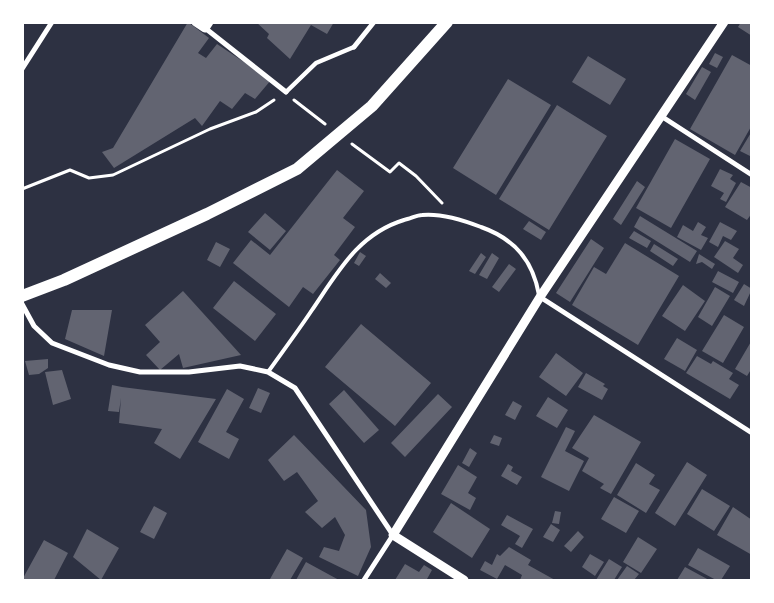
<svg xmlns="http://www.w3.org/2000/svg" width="774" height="603" viewBox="0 0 774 603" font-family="'Source Sans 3',sans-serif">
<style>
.building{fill:#626471}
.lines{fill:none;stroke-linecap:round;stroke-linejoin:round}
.path{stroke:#fff;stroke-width:3}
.service{stroke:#fff;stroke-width:4}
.pedestrian{stroke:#fff;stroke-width:4.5}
.minor{stroke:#fff;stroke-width:5}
.tertiary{stroke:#fff;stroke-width:9}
.primary{stroke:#fff;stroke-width:12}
</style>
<rect width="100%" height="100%" fill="#2d3142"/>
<path class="building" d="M188,22L209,38L198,53L206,58L217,44L271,80L255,99L245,93L232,109L220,101L202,126L195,118L114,168L102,152L113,148Z
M256,22H334L327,34L311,25L290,59L267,38L269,34Z
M741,22H752V36L738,27Z
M715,53L723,57L717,68L709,64Z
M732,55L752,66V125L735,155L690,129Z
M588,56L626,79L610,105L572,82Z
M702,67L711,72L695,100L686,94Z
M508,79L551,105L496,195L453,168Z
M557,105L607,136L549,230L499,199Z
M752,131V157L740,151Z
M675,139L710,159L671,228L636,208Z
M720,169L733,175L730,179L736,183L726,202L720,199L724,193L711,186Z
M337,170L364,191L343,218L355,227L334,255L340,260L313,294L303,287L289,307L233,263L251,240L270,255Z
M637,181L645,187L621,225L613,219Z
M741,182L752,188V213L747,220L725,207Z
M265,213L286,231L270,250L248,232Z
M640,216L697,251L690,262L634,227Z
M529,221L546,232L541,240L523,229Z
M698,222L706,227L701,235L708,238L701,250L677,237L683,225L693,231Z
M720,222L737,231L731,240L723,236L718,247L709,242Z
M634,231L651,241L647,248L629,238Z
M591,239L604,248L570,302L556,293Z
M725,241L739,249L733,258L743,265L738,273L714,257Z
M216,242L230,249L220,267L207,260Z
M625,243L679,276L638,345L572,305L594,267L606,274Z
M654,244L678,259L673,266L650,251Z
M360,252L366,256L359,266L354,263Z
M481,253L486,257L475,274L469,271Z
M492,253L499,258L487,279L479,275Z
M699,254L715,264L712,269L702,262L696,264Z
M509,264L516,269L499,292L492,287Z
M718,271L739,282L733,293L712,282Z
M380,273L391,283L386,288L375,279Z
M234,281L276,314L255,341L213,308Z
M744,284L752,289L744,306L734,300Z
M683,285L705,301L685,331L662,316Z
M715,287L730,296L712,326L698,317Z
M183,291L241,355L183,368L179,354L160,370L146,355L160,342L145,325Z
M72,310H112L104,356L65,339Z
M724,315L744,327L723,363L702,351Z
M361,324L431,383L395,426L325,367Z
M677,338L697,350L685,371L664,359Z
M752,340V368L747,376L735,369Z
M556,353L583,373L566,396L539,377Z
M697,356L711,364L713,361L733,373L729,379L739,385L730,399L686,373Z
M48,359V368L39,374L29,375L25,361Z
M62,370L71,399L53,405L45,372Z
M586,373L605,384L603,386L608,389L602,400L578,387Z
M112,385L122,387L216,399L180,459L154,443L162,429L119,423L121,398L119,412L108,411Z
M258,388L270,393L261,413L249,408Z
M227,389L244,399L226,432L239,439L229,459L198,442Z
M344,390L379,430L364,443L329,404Z
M438,394L452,407L405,457L391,443Z
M548,397L568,410L557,428L536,416Z
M513,401L522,406L515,420L505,415Z
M594,415L641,442L611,494L600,488L604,484L582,471L589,458L572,448Z
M566,427L575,431L565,451L584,461L569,491L541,477Z
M294,435L366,510L371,547L358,576L319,557L324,547L339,551L345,535L335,517L322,528L305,512L318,501L297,472L284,481L268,460Z
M494,435L502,438L499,446L490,443Z
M470,448L477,453L469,467L462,463Z
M687,462L707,475L675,526L655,513Z
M636,463L655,475L649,484L660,490L646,513L617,495Z
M508,464L513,467L511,471L522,477L517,485L501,476Z
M458,465L477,477L468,493L476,498L470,510L441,494Z
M702,489L730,506L714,531L687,514Z
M614,497L639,511L626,533L601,519Z
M451,503L490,529L472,558L433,532Z
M154,506L167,513L154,539L140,532Z
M733,507L752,520V555L717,535Z
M555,511L561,512L559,524L552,523Z
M507,515L533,529L522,548L515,544L520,536L501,525Z
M551,524L560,530L553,542L543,537Z
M87,529L119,548L101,580L73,557Z
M578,531L584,537L571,552L564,546Z
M638,537L657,549L641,573L623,562Z
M44,540L68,553L54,580H22Z
M509,547L531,560L528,565L555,580H520L522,575L505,565L497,579L480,570L485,561L492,565L497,554L500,556Z
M698,548L730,566L721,580H716L688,565Z
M287,549L303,558L290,580H273L270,579Z
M590,554L604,562L595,576L582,567Z
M609,559L622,567L614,580H596Z
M306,562L339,580H296Z
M405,564L419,572L424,565L432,570L427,579L429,580H395Z
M627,566L639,574L634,580H617Z
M685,567L709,580H677Z"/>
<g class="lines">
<path class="path" d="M294,100L325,124
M352,144L390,172L399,163L416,176L442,203
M22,189L70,170L89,178L113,175L210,129L256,112L274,100"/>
<path class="service" d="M268,372C283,351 298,331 312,310C338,272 358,234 404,220C410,219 417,215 422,215C442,213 463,220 481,227C515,239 533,261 539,295"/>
<path class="pedestrian" d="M286,92L316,63L354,47"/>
<path class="minor" d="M205,28L286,92
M354,47L374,22
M22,69L52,22
M661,116L752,175
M540,297L752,433
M22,304L34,326L52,343L109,365L140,372H189L240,366L268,372L295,388L393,535L364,580"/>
<path class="tertiary" d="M196,22L205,28L209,22
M464,580L393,535L540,297L724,22"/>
<path class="primary" d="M22,296L64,280L207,214L297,169L372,106L447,22"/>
</g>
<rect width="774" height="603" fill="none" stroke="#ffffff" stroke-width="48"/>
</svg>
